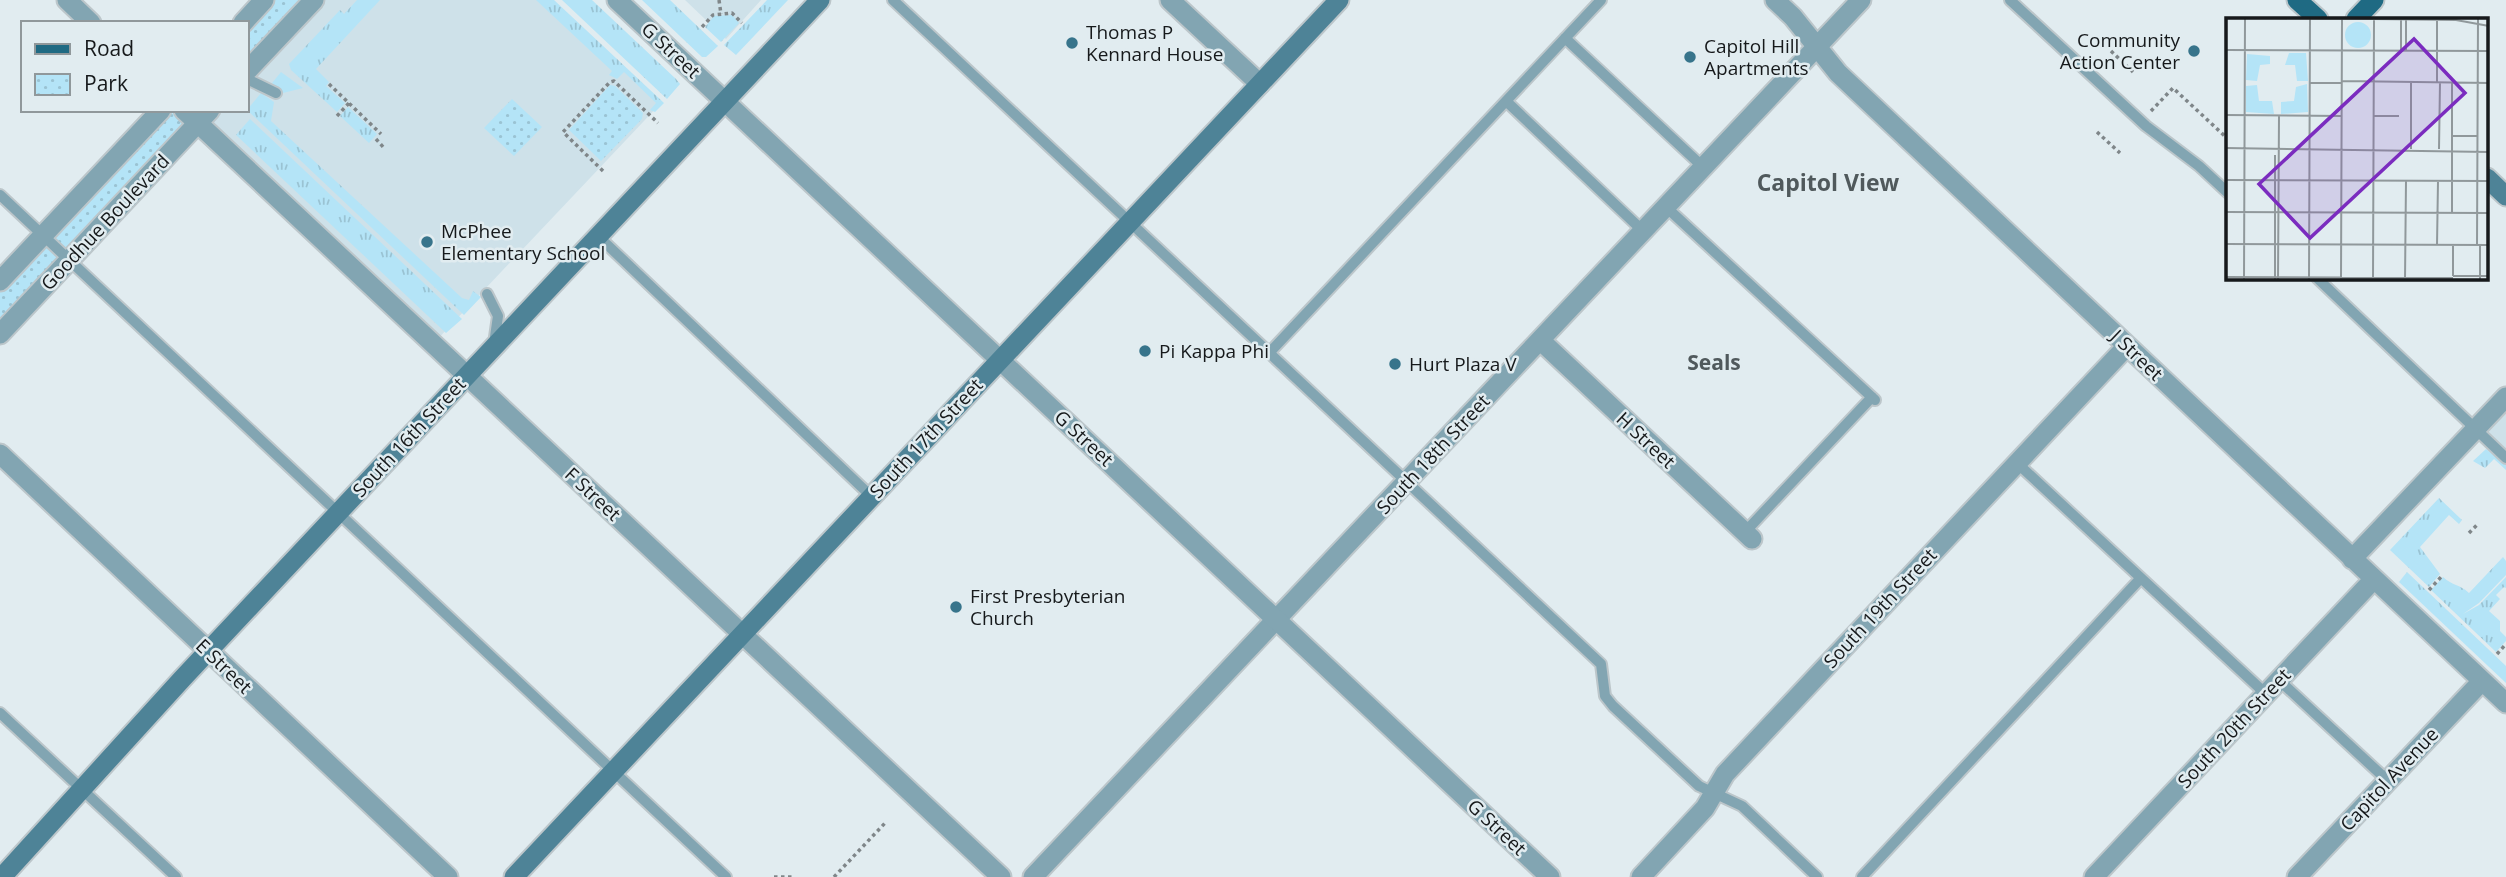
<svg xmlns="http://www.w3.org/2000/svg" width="2506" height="877" viewBox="0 0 2506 877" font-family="'Open Sans',sans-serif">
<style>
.built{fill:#cee1e9}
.grass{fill:url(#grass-tufts)}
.park{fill:url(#park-dots)}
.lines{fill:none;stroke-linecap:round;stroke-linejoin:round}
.service-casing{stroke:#bcc6ca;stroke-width:14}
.minor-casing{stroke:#bcc6ca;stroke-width:23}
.tertiary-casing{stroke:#bcc6ca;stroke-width:23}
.secondary-casing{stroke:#bcc6ca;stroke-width:23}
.primary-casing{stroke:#bcc6ca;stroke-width:23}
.path{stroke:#7f8689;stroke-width:3.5;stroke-dasharray:3.5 3.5;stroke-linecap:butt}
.service{stroke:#82a5b2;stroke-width:10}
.minor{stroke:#82a5b2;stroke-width:19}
.tertiary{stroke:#82a5b2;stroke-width:19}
.secondary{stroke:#4e8397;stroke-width:19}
.primary{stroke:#1f6a83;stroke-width:19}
.poi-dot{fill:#37748b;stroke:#e1ecf0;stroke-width:2.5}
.labels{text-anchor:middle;stroke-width:5;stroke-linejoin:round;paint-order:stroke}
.poi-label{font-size:19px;fill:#16191b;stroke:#e1ecf0;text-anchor:start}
.street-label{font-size:19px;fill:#16191b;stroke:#e1ecf0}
.neighbourhood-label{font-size:21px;font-weight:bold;fill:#50595c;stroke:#e1ecf0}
.quarter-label{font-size:23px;font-weight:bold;fill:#50595c;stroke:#e1ecf0}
.inset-road{fill:none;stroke:#90989b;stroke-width:2}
.view{fill:#7b2cbf;fill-opacity:0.15;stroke:#7b2cbf;stroke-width:3.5}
.inset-edge{fill:none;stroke:#16191b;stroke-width:3.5}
</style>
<defs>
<pattern id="grass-tufts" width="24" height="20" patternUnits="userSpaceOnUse" patternTransform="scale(1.75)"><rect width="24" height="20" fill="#b4e4f7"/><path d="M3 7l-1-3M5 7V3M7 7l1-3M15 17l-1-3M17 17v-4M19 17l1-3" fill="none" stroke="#9ac3d3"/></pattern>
<pattern id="park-dots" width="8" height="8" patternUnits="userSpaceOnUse" patternTransform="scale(1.75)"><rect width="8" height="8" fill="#b4e4f7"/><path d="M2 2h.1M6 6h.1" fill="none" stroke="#9ac3d3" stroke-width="1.8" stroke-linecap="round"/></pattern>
</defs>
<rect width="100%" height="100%" fill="#e1ecf0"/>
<path class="built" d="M314,0H552L661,103L433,344L198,123L210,110H247V71Z
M685,0H761L726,39Z
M2506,397V458L2476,429Z"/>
<path class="grass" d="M357,0H380L316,69L329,82L326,86L345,103L337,112L291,70L289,64L340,10L344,14Z
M536,0H554L664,103L655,112L650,110L656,103L624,72L617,79L609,75L612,71Z
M562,0H592L676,79L680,84L667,99Z
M642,0H670L718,46L706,57H702Z
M767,0H788L736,55L724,45Z
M732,15L739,23L721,42L705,27L714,16Z
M281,72L303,88L283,93L272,83Z
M261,93L274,102L271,121L462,298L469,300L473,291L481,297L464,315L247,110Z
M348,107L377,134L369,143L340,116Z
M250,119L462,319L446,333L236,135Z
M2486,449L2506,465V470L2494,459L2485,468L2473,461Z
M2439,498L2462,520L2459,524L2449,515L2420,547L2440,574L2429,587L2390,550Z
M2503,557L2506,561V575L2479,603L2463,614L2479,605L2506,577V588L2504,587L2496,595L2500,599L2489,611L2500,621V631L2506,637V641L2496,652L2431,590L2443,577C2453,586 2459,584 2469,593Z
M2407,572L2506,666V683L2399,582Z"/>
<path class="park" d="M264,0H314L247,71V23Z
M610,85L615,86L643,113L642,119L601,161L569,130Z
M512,99L542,127L514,156L484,128Z
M161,110H210L0,334V281Z"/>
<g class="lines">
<defs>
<path id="service" d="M893,0L1601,664L1605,696L1613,706L1699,786L1742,806L1817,877
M2010,0L2146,126L2199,166L2228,193
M1565,38L1703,167
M247,79L276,93
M1506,101L1643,231
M0,195L726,877
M1666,207L1875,400
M598,236L872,497
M2317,278L2506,458
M487,294L498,316L494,344
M1270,352L1601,0
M2017,463L2266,694
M1745,532L1872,397
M2279,680L2388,781
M0,713L176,877
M1862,877L2140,579"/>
<path id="minor" d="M67,0L91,23
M1170,0L1260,84
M1775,0L1793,17L1838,73L2506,703
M243,23L264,0
M247,71L314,0
M184,110L1001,877
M0,281L161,110
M0,334L210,110
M1540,340L1752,539
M0,454L448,877
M2352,559L2506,397
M1033,877L1861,0
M1641,877L1705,808L1725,774L2127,346
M2094,877L2374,579
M2297,877L2482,681"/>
<path id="tertiary" d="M617,0L1550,877"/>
<path id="secondary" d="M2487,178L2506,196
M2,877L182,679L820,0
M514,877L1339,0"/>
<path id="primary" d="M2297,0L2318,19
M2356,19L2374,0"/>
</defs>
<use href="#service" class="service-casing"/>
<use href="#minor" class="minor-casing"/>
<use href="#tertiary" class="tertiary-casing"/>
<use href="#secondary" class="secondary-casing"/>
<use href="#primary" class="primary-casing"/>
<path class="path" d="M719,0L721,14
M702,27L713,15L732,13L742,23
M2111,51L2133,72
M329,84L381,134
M2151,111L2173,88L2228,139
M337,116L349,103
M2097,132L2120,153
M376,139L385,149
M2227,160H2228
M603,171L563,132L610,82L614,81L658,123
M2469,533L2478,524
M2429,590L2442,576
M2497,654L2506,644
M774,877H793
M834,877L886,822"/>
<use href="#service" class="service"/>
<use href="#minor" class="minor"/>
<use href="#tertiary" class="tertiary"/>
<use href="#secondary" class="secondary"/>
<use href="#primary" class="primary"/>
</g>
<g class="poi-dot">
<circle cx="1072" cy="43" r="7"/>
<circle cx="2194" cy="51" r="7"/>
<circle cx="1690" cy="57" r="7"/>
<circle cx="427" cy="242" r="7"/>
<circle cx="1145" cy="351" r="7"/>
<circle cx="1395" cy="364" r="7"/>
<circle cx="956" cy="607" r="7"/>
</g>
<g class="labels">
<g class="poi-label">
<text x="1086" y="39">Thomas P<tspan x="1086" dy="22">Kennard House</tspan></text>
<text x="2180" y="47" text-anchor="end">Community<tspan x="2180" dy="22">Action Center</tspan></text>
<text x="1704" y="53">Capitol Hill<tspan x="1704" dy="22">Apartments</tspan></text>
<text x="441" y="238">McPhee<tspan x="441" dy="22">Elementary School</tspan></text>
<text x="1159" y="358">Pi Kappa Phi</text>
<text x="1409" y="371">Hurt Plaza V</text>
<text x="970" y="603">First Presbyterian<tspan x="970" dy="22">Church</tspan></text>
</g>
<g class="street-label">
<text transform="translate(671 50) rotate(43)" y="7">G Street</text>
<text transform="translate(105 222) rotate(-47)" y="7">Goodhue Boulevard</text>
<text transform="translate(2137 355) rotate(44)" y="7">J Street</text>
<text transform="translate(409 437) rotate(-47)" y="7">South 16th Street</text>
<text transform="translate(926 438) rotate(-47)" y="7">South 17th Street</text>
<text transform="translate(1084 438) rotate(43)" y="7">G Street</text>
<text transform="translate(1646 440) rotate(43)" y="7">H Street</text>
<text transform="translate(1433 454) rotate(-47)" y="7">South 18th Street</text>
<text transform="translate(593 494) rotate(43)" y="7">F Street</text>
<text transform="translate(1880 608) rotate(-47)" y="7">South 19th Street</text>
<text transform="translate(224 666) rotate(44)" y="7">E Street</text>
<text transform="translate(2234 728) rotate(-47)" y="7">South 20th Street</text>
<text transform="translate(2389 779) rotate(-47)" y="7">Capitol Avenue</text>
<text transform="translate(1497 827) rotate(43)" y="7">G Street</text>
</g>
<g class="neighbourhood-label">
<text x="1714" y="370">Seals</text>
</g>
<g class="quarter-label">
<text x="1828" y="191">Capitol View</text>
</g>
</g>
<g transform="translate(2226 18)">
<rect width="262" height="262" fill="#e1ecf0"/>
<path d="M119 17a13 13 0 1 1 26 0a13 13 0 1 1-26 0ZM63,35H80L82,63H71L69,47H59ZM21,36L44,38V46L34,47L31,63L20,62ZM81,66L82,94L55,96V84L68,83L70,69ZM31,67L33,83H46L48,96L20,94V68Z" fill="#b4e4f7"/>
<path class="inset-road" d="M49,0L230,2L263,8M211,1V64M0,32L263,33M175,33V0M180,33V0M116,63L263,65M185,64V131M226,64V195M84,65H116M0,97L116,98M148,98H173M227,118H251M0,130L263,134M213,131L214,64M0,162L263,163M0,194L263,195M0,226L263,227M211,227L212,163M251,227L252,0M227,258H263M227,258V227M0,259L227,260M49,261V137M18,262L19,0M52,262L53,98M83,262L84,0M115,262L116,0M147,262L148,1M179,262L180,163M254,262V227"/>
<path class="view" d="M188,21L239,75L84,220L33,166Z"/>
<rect width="262" height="262" class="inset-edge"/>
</g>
<rect x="21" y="21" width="228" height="91" fill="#e1ecf0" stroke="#90989b" stroke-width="2"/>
<rect x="35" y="44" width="35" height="10" fill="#1f6a83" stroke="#90989b" stroke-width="2"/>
<text x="84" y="56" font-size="21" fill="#16191b">Road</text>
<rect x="35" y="74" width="35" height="21" fill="url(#park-dots)" stroke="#90989b" stroke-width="2"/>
<text x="84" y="91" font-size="21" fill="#16191b">Park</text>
</svg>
